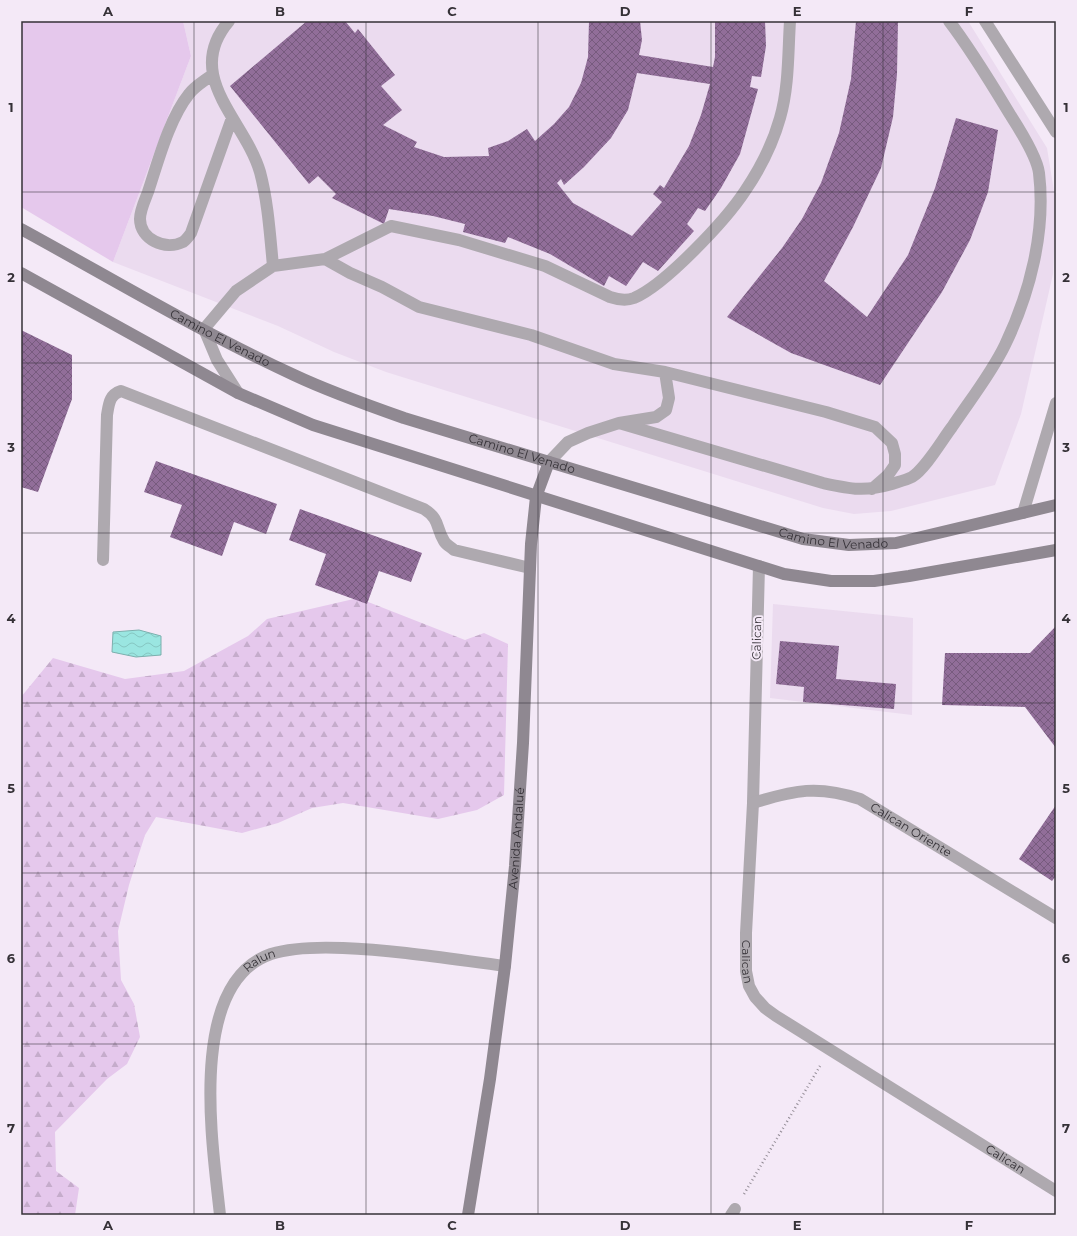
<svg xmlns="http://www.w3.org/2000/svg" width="1077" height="1236" viewBox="0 0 1077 1236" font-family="Montserrat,sans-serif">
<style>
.built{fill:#ebdbef}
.forest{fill:url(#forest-firs)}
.pitch{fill:#e5c8ec}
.water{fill:url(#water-waves);stroke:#7cb0ae}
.building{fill:url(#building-cross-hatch);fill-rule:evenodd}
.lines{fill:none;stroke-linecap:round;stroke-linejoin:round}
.path{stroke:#948d97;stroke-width:2.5;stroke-dasharray:1 3;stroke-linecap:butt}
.lane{stroke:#aea9af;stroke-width:12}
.street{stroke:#aea9af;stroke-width:12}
.secondary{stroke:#8f8891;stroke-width:12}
.grid{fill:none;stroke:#353137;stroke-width:1;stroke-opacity:0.55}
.labels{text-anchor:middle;stroke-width:4;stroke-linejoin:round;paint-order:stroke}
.street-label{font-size:12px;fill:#353137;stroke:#f4e9f7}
.neatline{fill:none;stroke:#353137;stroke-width:1.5}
.grid-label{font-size:13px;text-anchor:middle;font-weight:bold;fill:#353137}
</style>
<defs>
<pattern id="forest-firs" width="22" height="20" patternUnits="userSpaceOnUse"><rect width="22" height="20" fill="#e5c8ec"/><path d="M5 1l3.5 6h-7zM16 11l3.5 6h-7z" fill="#c5accb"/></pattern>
<pattern id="water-waves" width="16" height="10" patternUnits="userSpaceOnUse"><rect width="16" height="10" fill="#9ae6e1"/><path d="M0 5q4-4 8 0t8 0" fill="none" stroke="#85c6c2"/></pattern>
<pattern id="building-cross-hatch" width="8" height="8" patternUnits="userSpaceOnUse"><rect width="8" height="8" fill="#916e99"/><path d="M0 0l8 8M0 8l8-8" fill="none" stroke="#775b7e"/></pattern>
</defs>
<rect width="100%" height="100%" fill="#f4e9f7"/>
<path class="built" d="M183,21H968L1047,148L1056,204L1053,274L1021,414L995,485L891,511L854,514L823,508L386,372L334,352L278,326L113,262L191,56Z
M773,604L913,618L912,715L770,698Z"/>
<path class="forest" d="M358,598L465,640L484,633L508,644L504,795L477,810L438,819L343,803L312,808L278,823L242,833L156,817L145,835L129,885L118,931L121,980L134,1004L140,1037L127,1064L107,1079L55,1132L56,1171L79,1188L75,1215H21V697L53,658L125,679L184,671L248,636L267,619Z"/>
<path class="pitch" d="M21,21H183L191,56L113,262L21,207Z"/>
<path class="water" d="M139,630L161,636V655L136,657L112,652L113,632Z"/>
<path class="building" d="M307,21H345L355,33L358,29L395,75L381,86L402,110L383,125L417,142L414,147L444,157L489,156L488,148L508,141L527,129L535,141L554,124L569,107L581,83L588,57L589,21H640L642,40L639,55L713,67L715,57V21H765L766,46L761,77L752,76L750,87L758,89L740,154L721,188L705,211L698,208L687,224L694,231L658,271L643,262L626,286L609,276L604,286L550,254L508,237L505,243L463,232L465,224L433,216L389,209L384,224L332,198L336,194L318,176L309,184L230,86ZM637,73L710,84L701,115L689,146L664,188L660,185L653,194L662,202L632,236L573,203L557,183L561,179L564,185L584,167L611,138L628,110Z
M856,21H898L897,74L893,117L881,168L853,227L824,281L867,317L908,255L935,188L956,118L998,130L988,192L970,240L942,292L880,385L791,353L727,317L782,248L802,219L821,183L839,133L851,79Z
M21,330L72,355V399L38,492L21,487Z
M156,461L277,504L266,534L234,522L222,556L170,537L182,505L144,492Z
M300,509L422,553L411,582L379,571L367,604L315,585L326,554L289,540Z
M1056,626V748L1025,707L942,705L945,653H1030Z
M780,641L839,646L836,679L896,684L894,709L803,702L804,687L776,684Z
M1056,805V876L1052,881L1019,859Z"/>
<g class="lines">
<path class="path" d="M744,1194L820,1066"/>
<path class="lane" d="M229,21C182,76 245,120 260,172C268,202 270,235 273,266
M213,74C206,80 195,86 189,94C169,119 158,162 148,192C145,200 140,210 140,219C140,239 165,251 183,242C186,240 189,236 191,233L232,118
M325,259L391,226L459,240L545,266L610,297C619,300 626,301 634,298C665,285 726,220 745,191C760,169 773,143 780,118C789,87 788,52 790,21
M238,393L217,360L204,329L236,291L273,266L325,259L350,273L382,287L419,307L531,335L614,364L665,372L826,412L875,427L892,443L895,454V465L888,475L872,489
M619,423L823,483C851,489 864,492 892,484C898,482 906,480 912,477C926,468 942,440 952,427C970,400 991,374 1005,345C1030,293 1046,231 1039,173C1037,157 1020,130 1011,116C991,83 972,51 949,21
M549,462L568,442L588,433L619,423L656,417L666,410L669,398L665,372
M103,560L107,415C109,404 109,395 121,391L424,509C440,519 436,528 444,541C446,545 451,547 454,550L530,568"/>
<g class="street">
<path d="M985,21L1056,132"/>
<path d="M1023,513L1056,403"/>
<path id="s1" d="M759,566L753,803L746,933V971L749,986L755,997L765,1008L776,1016L1056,1191"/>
<path id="s2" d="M753,803C795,790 818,785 860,799L1056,918"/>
<path id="s3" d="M220,1215C213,1148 186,983 271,954C294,947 319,947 343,948C397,950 451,959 505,966"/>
<path d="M731,1215L735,1209"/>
</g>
<g class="secondary">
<path id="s4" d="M21,229C111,278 200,332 294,375C330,392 367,405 404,418L803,539L849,545L896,543L1056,505"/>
<path d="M21,273L238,393L313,425L784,574L831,581H874L909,576L1056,550"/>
<path id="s5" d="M468,1215L490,1079L505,966L515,866L523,743L531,544L536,497L549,462"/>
</g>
</g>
<path class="grid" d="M194,21V1215M366,21V1215M538,21V1215M711,21V1215M883,21V1215M21,192H1056M21,363H1056M21,533H1056M21,703H1056M21,873H1056M21,1044H1056"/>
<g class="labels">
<g class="street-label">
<text dy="4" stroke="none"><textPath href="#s4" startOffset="227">Camino El Venado</textPath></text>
<text dy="4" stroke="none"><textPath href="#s4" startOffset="551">Camino El Venado</textPath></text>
<text dy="4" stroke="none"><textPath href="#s4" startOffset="875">Camino El Venado</textPath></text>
<text transform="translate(757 638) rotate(-89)" y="4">Calican</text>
<text dy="4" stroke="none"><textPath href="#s2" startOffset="169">Calican Oriente</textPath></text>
<text dy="4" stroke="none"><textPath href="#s5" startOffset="380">Avenida Andalué</textPath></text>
<text dy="4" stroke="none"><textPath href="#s1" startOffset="396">Calican</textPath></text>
<text dy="4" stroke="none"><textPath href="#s3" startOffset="271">Ralun</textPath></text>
<text dy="4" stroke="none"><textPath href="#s1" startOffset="732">Calican</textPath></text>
</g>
</g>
<rect width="1077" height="1236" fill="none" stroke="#f4e9f7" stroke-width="44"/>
<rect x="22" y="22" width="1033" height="1192" class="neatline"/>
<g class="grid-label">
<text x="108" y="16">A</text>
<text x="280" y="16">B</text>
<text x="452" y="16">C</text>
<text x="625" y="16">D</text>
<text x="797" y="16">E</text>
<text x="969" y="16">F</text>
<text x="11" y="112">1</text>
<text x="1066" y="112">1</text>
<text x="11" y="282">2</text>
<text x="1066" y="282">2</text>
<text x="11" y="452">3</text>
<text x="1066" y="452">3</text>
<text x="11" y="623">4</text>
<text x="1066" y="623">4</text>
<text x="11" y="793">5</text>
<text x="1066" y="793">5</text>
<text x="11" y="963">6</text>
<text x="1066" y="963">6</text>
<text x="11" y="1133">7</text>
<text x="1066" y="1133">7</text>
<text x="108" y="1230">A</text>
<text x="280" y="1230">B</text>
<text x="452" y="1230">C</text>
<text x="625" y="1230">D</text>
<text x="797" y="1230">E</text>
<text x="969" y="1230">F</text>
</g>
</svg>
